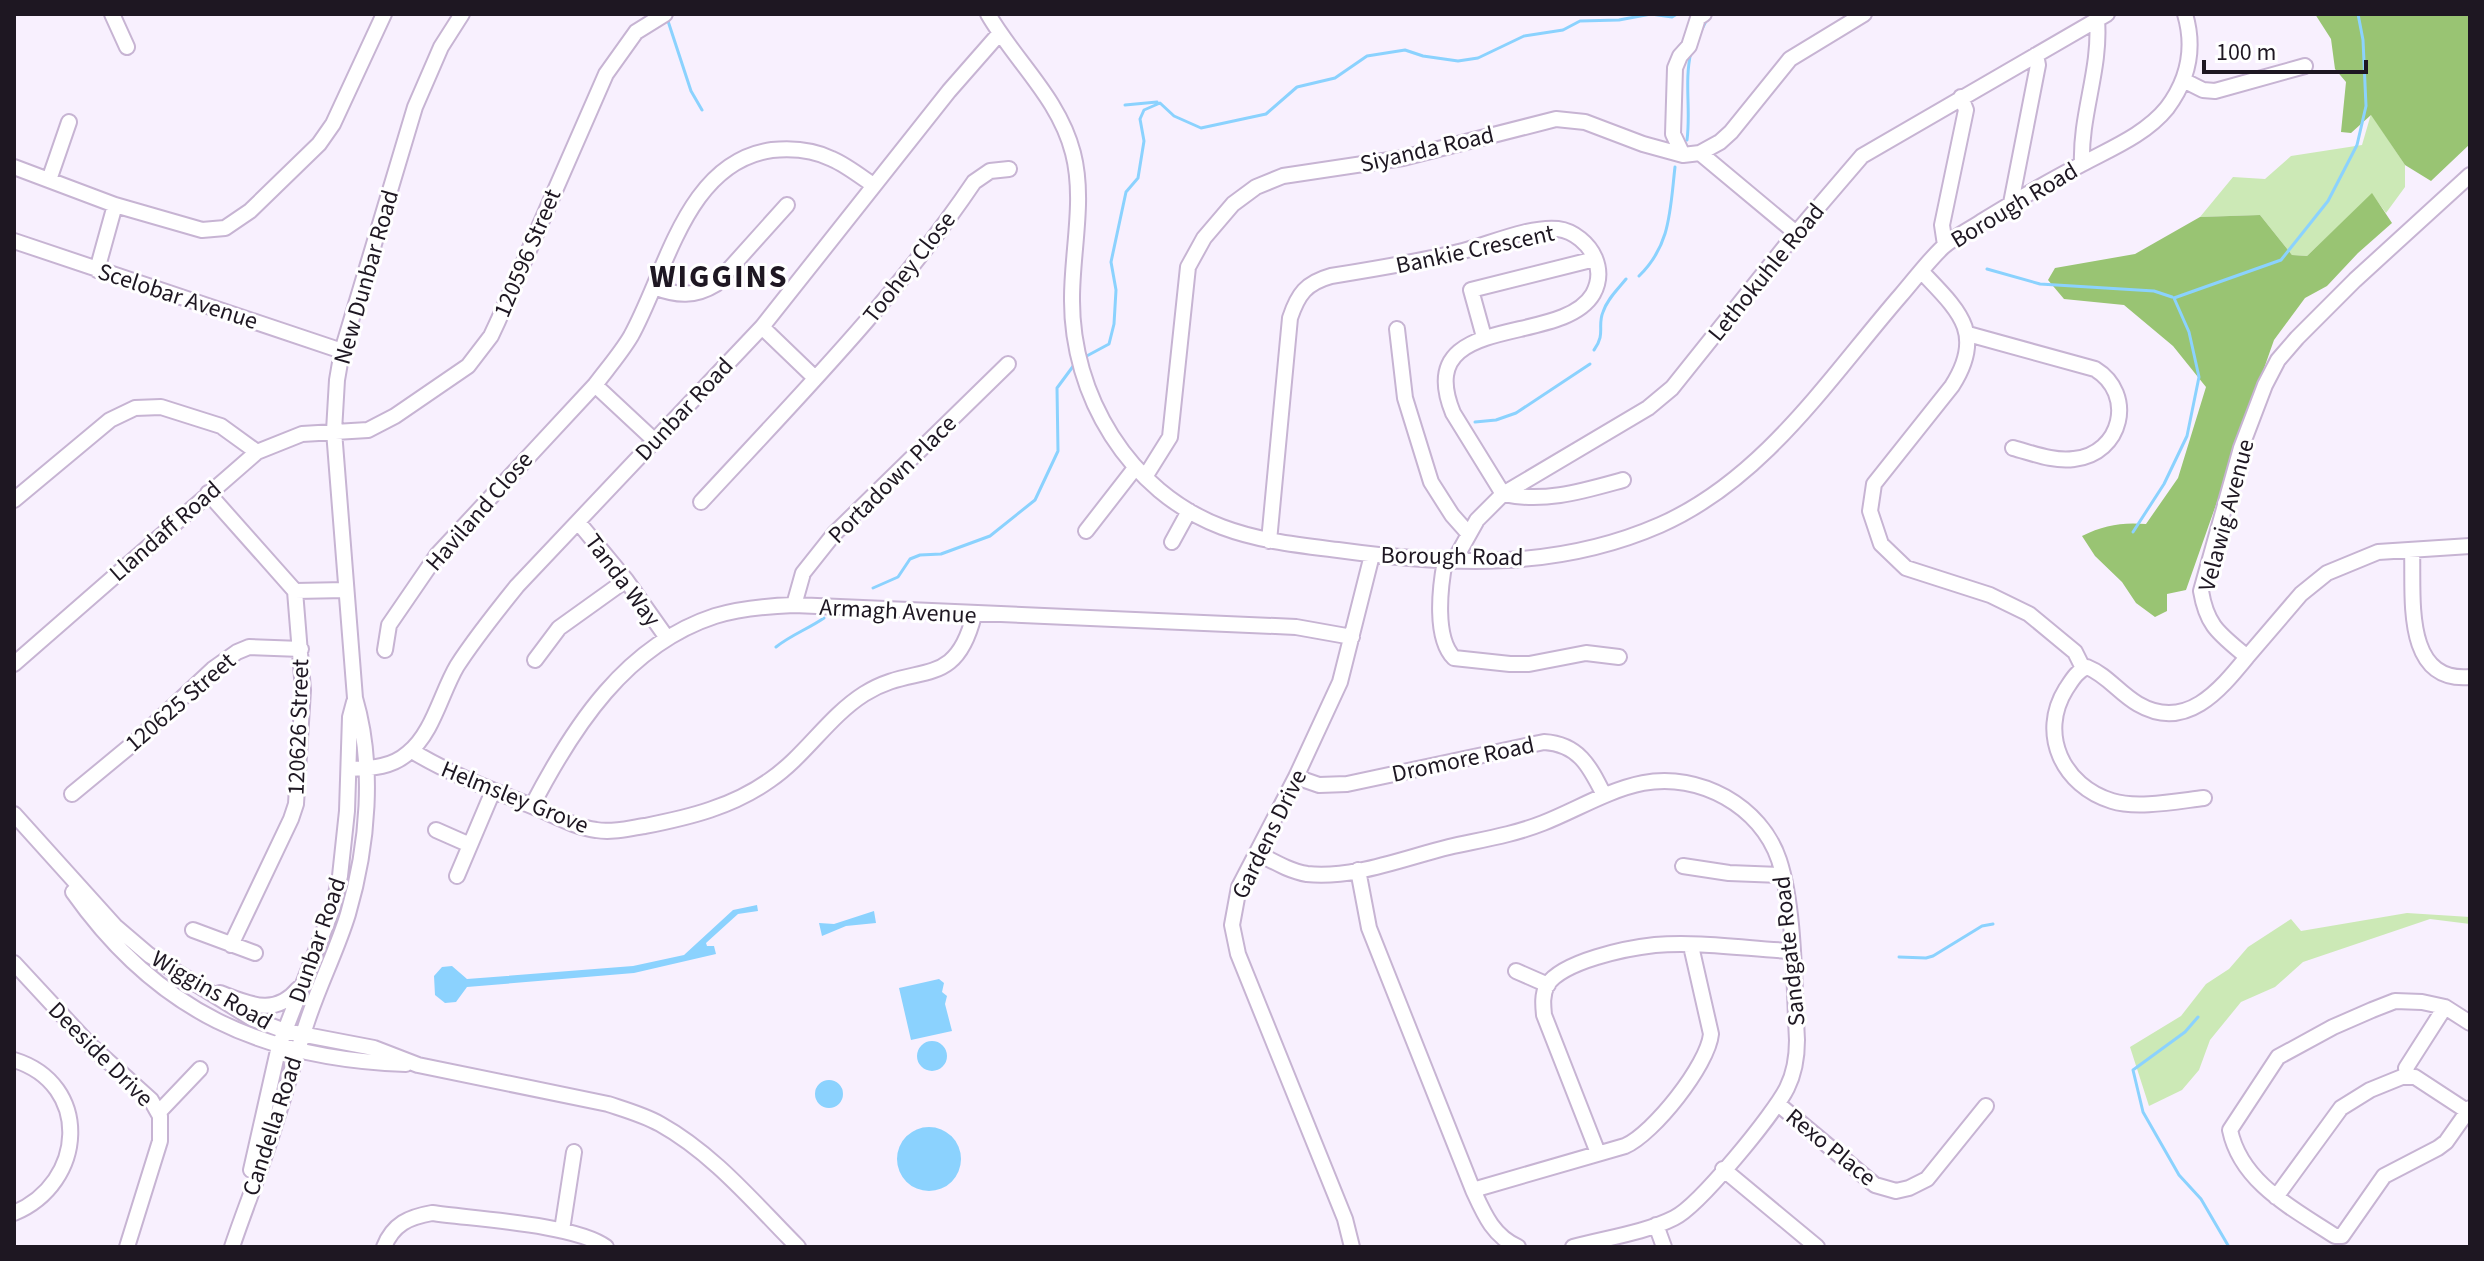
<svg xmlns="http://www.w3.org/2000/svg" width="2484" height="1261" viewBox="0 0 2484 1261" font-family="'Source Sans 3',sans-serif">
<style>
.green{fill:#cce9b6}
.forest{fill:#99c473}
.water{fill:#8bd2fe}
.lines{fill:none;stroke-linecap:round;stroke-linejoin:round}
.stream{stroke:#8bd2fe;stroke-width:3}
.minor-casing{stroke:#c7b4d3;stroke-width:18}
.minor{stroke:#fff;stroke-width:14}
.labels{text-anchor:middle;stroke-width:6;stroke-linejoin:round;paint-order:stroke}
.street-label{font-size:24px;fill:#1e1722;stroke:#fff}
.district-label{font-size:32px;font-weight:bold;letter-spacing:2px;fill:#1e1722;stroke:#fff}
</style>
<rect width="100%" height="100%" fill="#f8f0fe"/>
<path class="green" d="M2371,114L2405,165V187L2386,213L2372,194L2307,256L2292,255L2260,215L2200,217L2233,177L2265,179L2291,156L2362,145Z
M2407,913L2470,917V924L2430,919L2303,962L2275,987L2241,1002L2210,1040L2199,1070L2182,1090L2149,1106L2130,1047L2181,1016L2206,984L2229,969L2248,947L2291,919L2301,931Z"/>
<path class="forest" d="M2315,14H2467L2470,17V144L2431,181L2405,165L2371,115L2351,133L2341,132L2346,82L2335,69L2331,39Z
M2372,193L2392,223L2358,253L2327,286L2305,298L2274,340L2186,590L2167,594V611L2155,617L2136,603L2122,582L2095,556L2082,536C2104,525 2122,522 2146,524L2178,478L2206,387L2173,346L2124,305L2064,299L2048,280L2055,268L2135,254L2200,217L2260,215L2292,255L2307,256Z"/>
<path class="water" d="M757,905L758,911L738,914L706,943L707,946H714L716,954L634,973L467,987L456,1002L445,1003L435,995L434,976L442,967L452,966L467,979L633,966L684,955L733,910Z
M874,911L876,923L846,926L822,936L819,923L834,924Z
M939,979L944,983L942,992L947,996L945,1004L952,1031L911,1040L899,988Z
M917 1056a15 15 0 1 1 30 0a15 15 0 1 1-30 0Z
M815 1094a14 14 0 1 1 28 0a14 14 0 1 1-28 0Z
M897 1159a32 32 0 1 1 64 0a32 32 0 1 1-64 0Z"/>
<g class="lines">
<path class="stream" d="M667,18L691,91L702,110
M1701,31L1708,17
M1125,105L1157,102
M1687,140C1691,111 1684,81 1691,52
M1987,269L2040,284L2154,291L2172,297
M1639,276C1671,245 1670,210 1675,167
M1594,350C1606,334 1597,326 1603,312C1607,299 1618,289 1626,279
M1083,358L1109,344L1114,324L1116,290L1111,262L1126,192L1138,178L1144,141L1140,119L1144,110L1160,103L1174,116L1201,128L1266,114L1297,87L1335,78L1367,56L1405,50L1423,56L1458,61L1478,58L1524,36L1563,30L1580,21L1619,20L1651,14L1672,17L1677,14
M1475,422L1496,420L1516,413L1590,364
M2133,532L2164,484L2187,436L2199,377L2189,332L2174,298L2281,260L2328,201L2357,145L2366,106L2363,40L2358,14
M873,588L898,577L910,559L920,555L941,554L990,536L1035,500L1058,451L1057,388L1074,365
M776,647C791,635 808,629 824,618
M1899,957L1926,958L1933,956L1982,926L1993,924
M2198,1017L2185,1032L2133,1070L2143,1112L2179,1175L2201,1199L2229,1247"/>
<defs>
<path id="minor" d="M112,14L127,47
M988,14C1015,61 1059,98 1073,153C1085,199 1072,251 1072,298C1071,395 1129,492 1222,527C1259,541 1298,545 1338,550C1447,565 1555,571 1660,525C1764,479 1829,378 1901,295C1915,279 1928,261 1943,247C1954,237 1969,230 1981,222C2015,201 2049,181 2084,163C2112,148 2146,134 2167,108C2188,80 2195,48 2185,14
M2183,80L2203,90L2215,91L2305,66
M1700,153L1796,233
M1683,155L1673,134L1675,68L1680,56L1689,46L1698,18L1704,14
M2082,164C2080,115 2101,69 2097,20
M14,167L115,205L202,230L225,228L250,211L319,144L333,124L384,14
M49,180L69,122
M2011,203L2038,65L2036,55
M14,241L342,351
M1945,245L1942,225L1966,110L1961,97
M97,270L115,205
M1922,272C1958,310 1986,333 1952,386L1874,484L1870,511L1881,544L1906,568L1990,595L2029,614L2075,652L2083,668
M654,287C677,296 695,297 716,284L787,205
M762,327L815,378
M1397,329L1405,398L1431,482L1452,515L1468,533
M1968,334L2095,369C2136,394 2122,454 2074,459C2054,462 2032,453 2013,448
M1484,337L1471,290L1595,259
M595,385L654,440
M1145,477L1170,437L1188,267L1204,238L1233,204L1256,187L1283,176L1403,158L1556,119L1585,122L1643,144L1683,155L1700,153L1720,142L1731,132L1790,59L1864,14
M208,493L295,591L346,590
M14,500L110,420L135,408L161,407L221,426L257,452
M701,502C796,399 895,299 974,182L990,171L1009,169
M578,522L626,580L667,638
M1086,531L1135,468
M1269,541L1290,318C1298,294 1306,283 1331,276C1375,269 1419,262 1463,251C1490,244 1530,226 1558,229C1574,231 1589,244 1595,258C1600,270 1599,283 1593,294C1561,348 1411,310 1453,413L1503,494C1545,503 1583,491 1623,480
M1172,542L1189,511
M2412,550C2414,595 2402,683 2470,677
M1445,561C1440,587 1434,638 1454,658L1510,664H1529L1586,653L1619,657
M1454,561L1477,520L1503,494L1648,408L1672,388L1796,233L1862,156L2107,14
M794,605L803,573L834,534L1008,364
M385,650L389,625L437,555L595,385C607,369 621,353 631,336C667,271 686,162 772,150C792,148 814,150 832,159C846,165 860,176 873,185
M2247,657L2301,594L2327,573L2378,552L2470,546
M535,660L559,628L626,580
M14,664L257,452L302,434L368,430L395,416L468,366L491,336L498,321L606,74L636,32L665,14
M412,751C450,774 492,790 534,807C554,815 574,827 596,830C613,833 629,828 645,826C690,817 732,807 770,780C805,756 828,717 864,694C916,661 955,692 974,615
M349,769C371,768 391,768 408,753C433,733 441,693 457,666C475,638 496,612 517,586L762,327L949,91L999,34
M1296,777L1319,785L1347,784L1544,742C1579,744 1590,767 1604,795
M72,794L135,742L213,669L237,652L249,647L301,649
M2204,798C2178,801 2137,809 2112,801C2063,786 2038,734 2066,689C2072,680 2077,671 2087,667C2107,675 2119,693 2138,704C2186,732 2220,690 2247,657C2220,634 2207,627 2201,591L2241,448L2265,385L2278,360L2297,338L2355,280L2470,175
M532,806C573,727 626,645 715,616C741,608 768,606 794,605L1296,627L1352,637
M14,814L115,926L149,955L253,1019L285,1031L374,1048L418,1065L608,1104C626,1110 644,1115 660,1124C714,1154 755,1204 798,1247
M436,830L470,845
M1257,853C1273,861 1289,871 1307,874C1353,879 1404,858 1449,847C1480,840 1513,835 1543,823C1576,810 1608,790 1643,783C1699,772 1761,806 1779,860C1795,908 1794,987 1797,1040C1797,1057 1795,1072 1787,1088C1774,1114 1699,1206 1674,1218C1644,1233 1606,1238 1573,1247
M1683,866L1729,873L1783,875
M1358,870L1369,928L1473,1190C1484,1214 1493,1236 1518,1247
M457,876L493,791
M73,892C157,1011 262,1059 406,1064
M193,930L255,953
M231,945L291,819L296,804L303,690L295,591
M14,963L90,1045L151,1100L160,1116V1141L127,1247
M1516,971L1548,985
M220,993C249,1004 275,1017 298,989
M2470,1023L2445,1007L2422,1002L2395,1001L2372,1010L2333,1027L2278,1057L2230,1130C2241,1183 2294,1209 2335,1236H2342L2384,1176L2438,1148L2446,1142L2470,1108
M14,1060C92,1084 86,1183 14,1213
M2408,1076L2406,1068L2445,1007
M1778,1104L1875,1185L1896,1191L1909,1188L1927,1179L1986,1106
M159,1112L200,1069
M1598,1153L1544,1015C1543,1005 1542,995 1547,985C1563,961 1627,948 1655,945C1697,941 1749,949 1791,951
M1723,1169L1817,1247
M251,1170L279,1046L333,907L340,876L347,811L350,717L354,702
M1473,1190L1625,1146C1653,1134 1708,1065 1711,1034L1691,946
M2276,1197L2341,1108L2370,1090L2402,1077H2415L2470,1113
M1656,1225L1664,1247
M562,1230L574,1152
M232,1247C243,1214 256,1182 267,1149C281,1107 293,1064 307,1022C319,985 337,950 348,914C368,846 375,766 355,698L334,431L337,380L342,351L415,107L441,47L462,14
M384,1247C393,1224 409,1217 432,1213C473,1219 575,1224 606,1247
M1352,1247L1345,1219L1238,954L1232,925L1239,887L1296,777L1340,682L1372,555"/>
</defs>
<use href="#minor" class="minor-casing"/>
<use href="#minor" class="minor"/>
</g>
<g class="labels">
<g class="street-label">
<text transform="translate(1427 149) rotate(-13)" y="8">Siyanda Road</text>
<text transform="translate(2014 205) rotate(-31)" y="8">Borough Road</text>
<text transform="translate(1475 249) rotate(-12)" y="8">Bankie Crescent</text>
<text transform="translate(527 253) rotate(-67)" y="8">120596 Street</text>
<text transform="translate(909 267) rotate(-52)" y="8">Toohey Close</text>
<text transform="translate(1766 272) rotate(-51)" y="8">Lethokuhle Road</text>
<text transform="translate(366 277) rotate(-74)" y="8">New Dunbar Road</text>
<text transform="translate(178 296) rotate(18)" y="8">Scelobar Avenue</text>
<text transform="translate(684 409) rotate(-47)" y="8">Dunbar Road</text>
<text transform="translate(892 479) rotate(-45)" y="8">Portadown Place</text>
<text transform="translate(479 511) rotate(-49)" y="8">Haviland Close</text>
<text transform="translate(2226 515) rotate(-75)" y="8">Velawig Avenue</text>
<text transform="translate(165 531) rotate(-41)" y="8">Llandaff Road</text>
<text transform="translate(1452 556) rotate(1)" y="8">Borough Road</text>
<text transform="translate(623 580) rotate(53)" y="8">Tanda Way</text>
<text transform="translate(898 611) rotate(3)" y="8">Armagh Avenue</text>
<text transform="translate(180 702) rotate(-41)" y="8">120625 Street</text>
<text transform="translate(298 727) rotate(-88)" y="8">120626 Street</text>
<text transform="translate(1463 759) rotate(-12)" y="8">Dromore Road</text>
<text transform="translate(515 797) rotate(22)" y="8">Helmsley Grove</text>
<text transform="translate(1269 834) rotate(-64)" y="8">Gardens Drive</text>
<text transform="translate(317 940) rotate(-71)" y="8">Dunbar Road</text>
<text transform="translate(1789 951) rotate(-96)" y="8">Sandgate Road</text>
<text transform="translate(212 990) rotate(30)" y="8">Wiggins Road</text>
<text transform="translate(101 1054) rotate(45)" y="8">Deeside Drive</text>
<text transform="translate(272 1126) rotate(-72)" y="8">Candella Road</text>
<text transform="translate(1831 1147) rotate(39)" y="8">Rexo Place</text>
</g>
<g class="district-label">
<text x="719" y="287">WIGGINS</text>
</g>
</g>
<rect width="2484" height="1261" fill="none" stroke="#1e1722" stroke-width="32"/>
<path d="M2204 60v12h162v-12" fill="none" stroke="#1e1722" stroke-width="4"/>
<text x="2216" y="60" font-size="24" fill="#1e1722" stroke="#ffffff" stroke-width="6" paint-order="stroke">100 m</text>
</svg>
